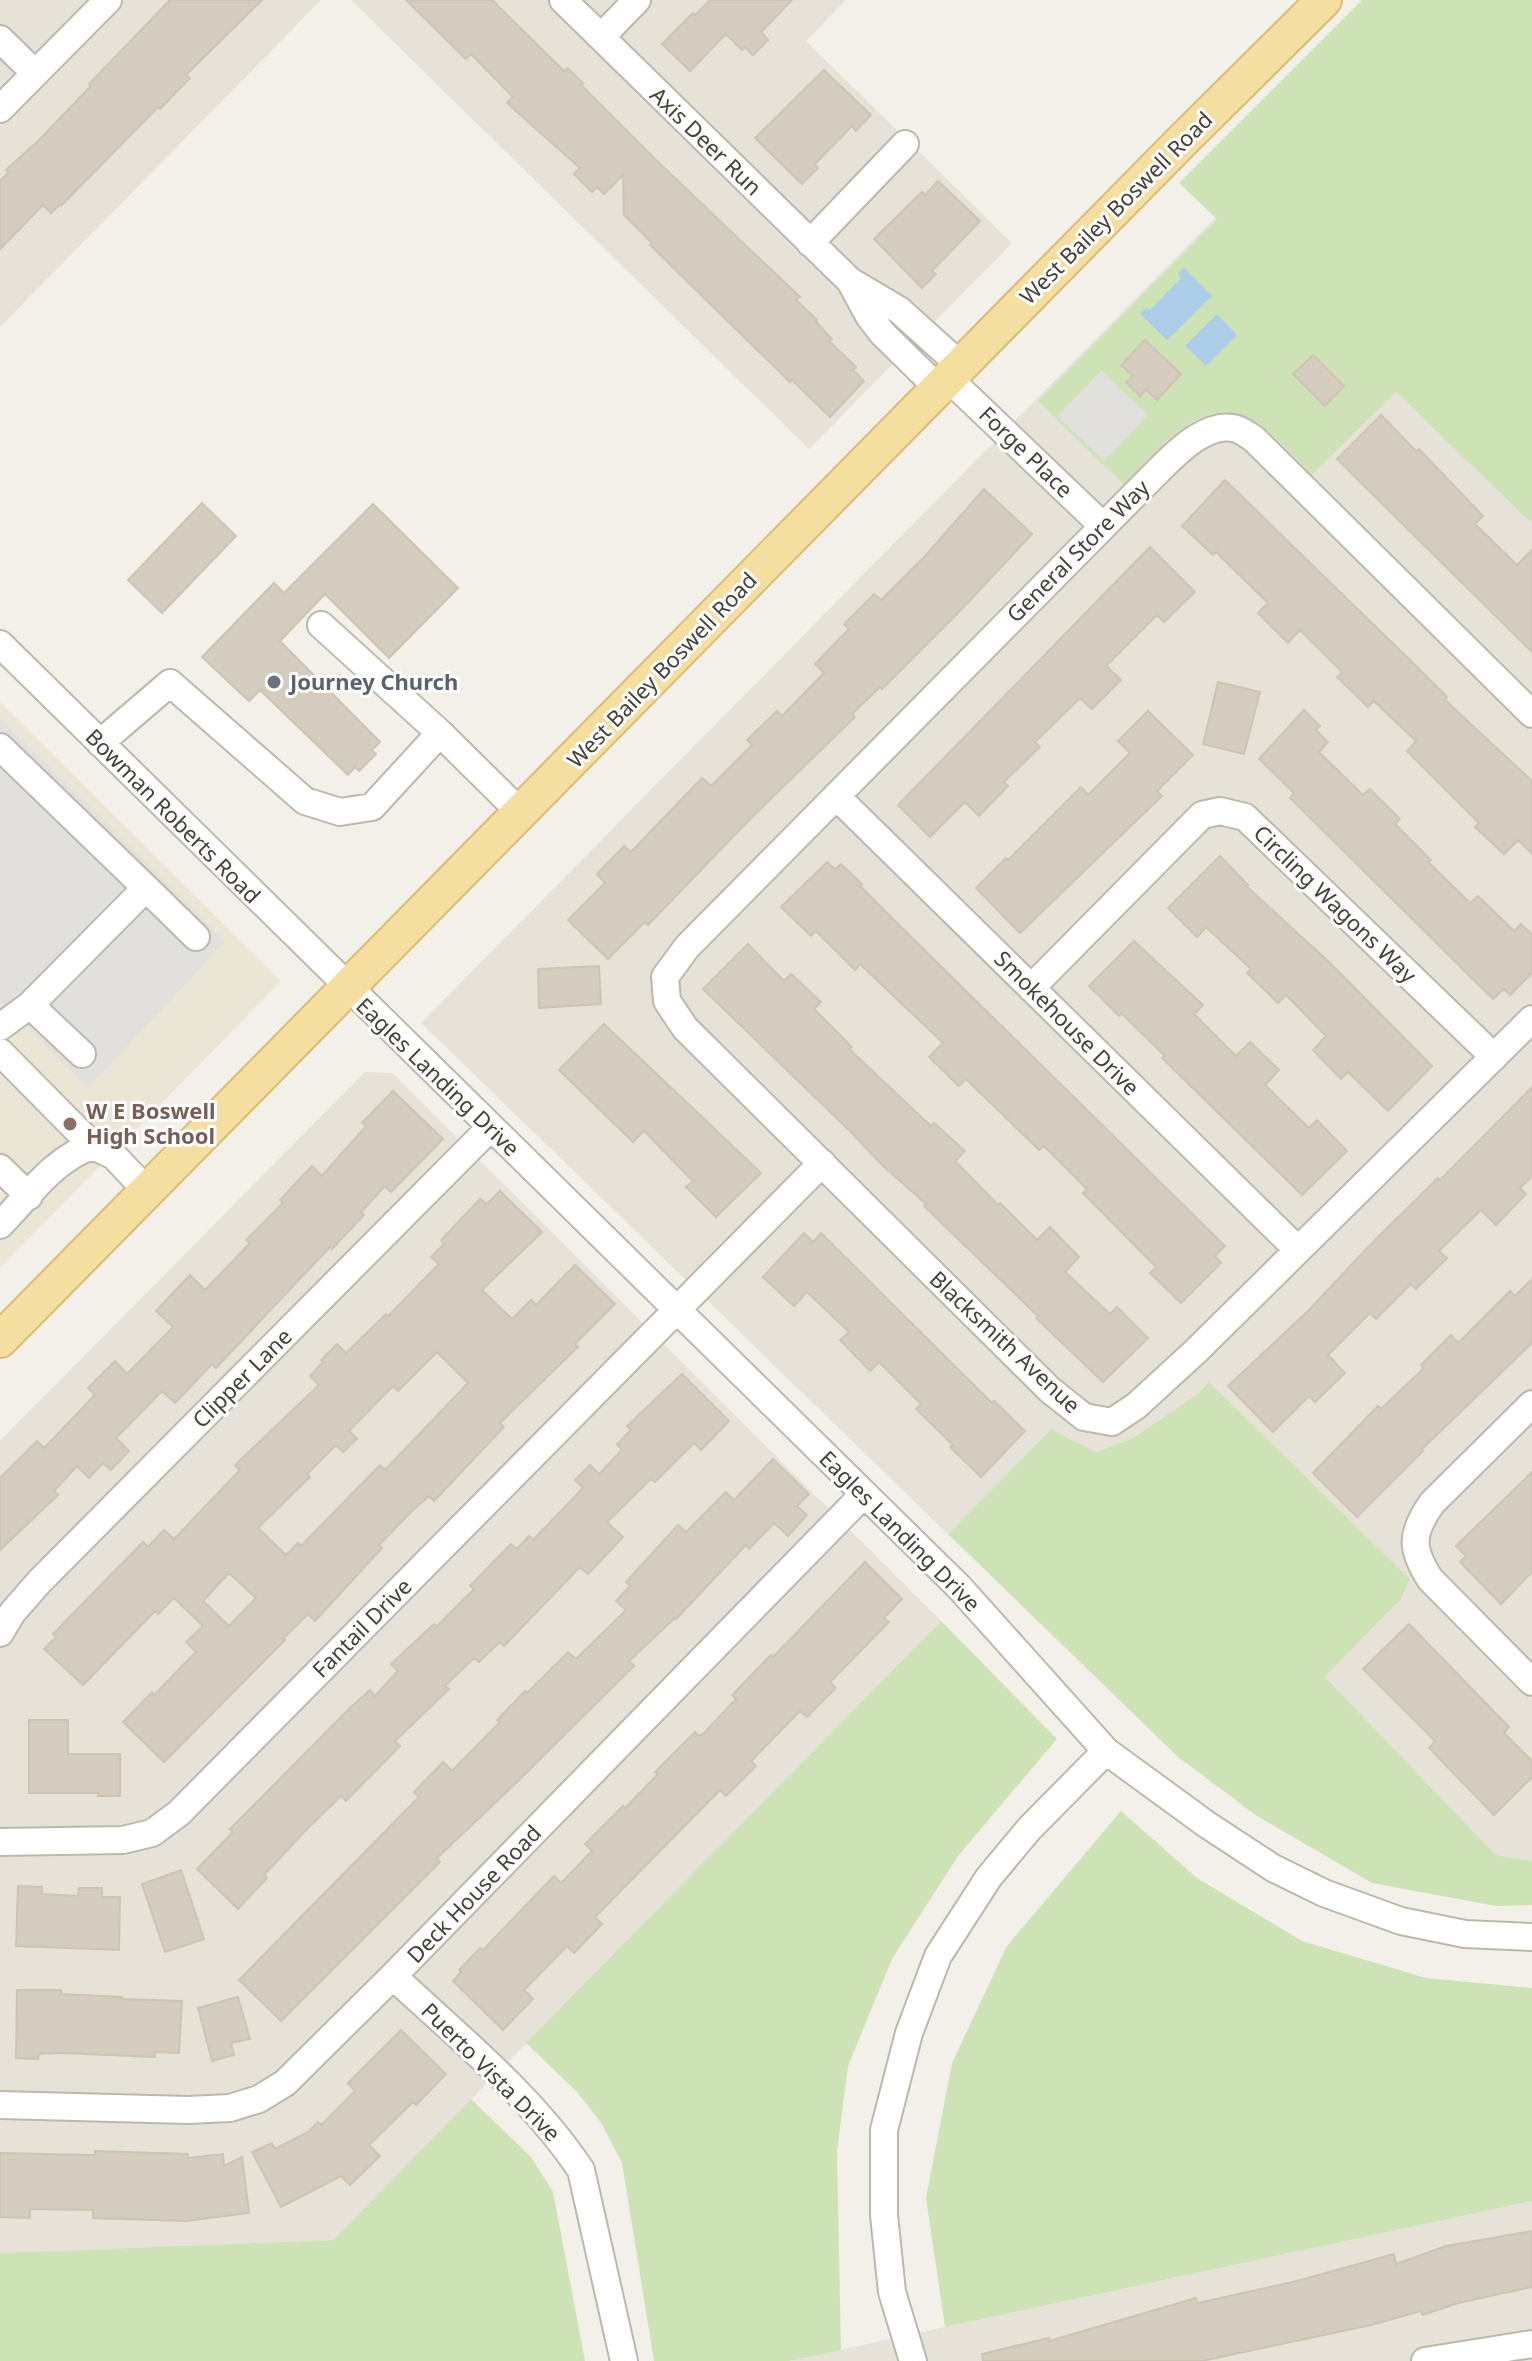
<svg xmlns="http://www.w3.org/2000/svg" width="1532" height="2361" viewBox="0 0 1532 2361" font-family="'Noto Sans',sans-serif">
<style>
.residential{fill:#e6e2d8}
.education{fill:#eae5d4}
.green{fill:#cde3b6}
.parking{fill:#e2e0dd}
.water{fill:#accee9}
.building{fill:#d3ccbf;stroke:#cdc4b3;stroke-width:2;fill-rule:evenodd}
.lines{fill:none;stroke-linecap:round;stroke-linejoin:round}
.minor-casing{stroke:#bdb8ac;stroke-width:30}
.major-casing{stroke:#d8bd72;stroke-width:38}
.minor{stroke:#fff;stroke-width:26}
.major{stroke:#f4dfa1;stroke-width:34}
.worship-dot{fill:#6b7280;stroke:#fff;stroke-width:3}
.education-dot{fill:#8d6e63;stroke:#fff;stroke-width:3}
.labels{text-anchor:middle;stroke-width:6;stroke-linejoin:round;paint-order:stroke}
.street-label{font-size:22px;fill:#464138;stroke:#fff}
.worship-label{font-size:22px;font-weight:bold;fill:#5b616d;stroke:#fff;text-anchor:start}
.education-label{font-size:22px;font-weight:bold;fill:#785e54;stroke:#fff;text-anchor:start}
</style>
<rect width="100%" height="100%" fill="#f3f0e9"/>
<path class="residential" d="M0,0H321L0,327Z
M351,0H846L806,41L1012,243L809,449Z
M1216,217L1532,524V1861L1496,1855L1325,1677L1401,1599L1410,1579L1208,1382L1196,1395L1133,1438L1096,1452L1051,1429L948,1534L421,1023Z
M365,1072L392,1073L941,1621L333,2240L0,2253V1441Z
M1532,2201V2361H789L945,2327Z"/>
<path class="education" d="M0,702L281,981L0,1268Z"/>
<path class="green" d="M1362,0H1532V524L1396,392L1312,475C1295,458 1278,437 1257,424C1203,387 1158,451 1124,485L1038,401L1217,219L1179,183Z
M1209,1382L1410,1579L1401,1599L1325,1677L1496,1855L1532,1861V1905L1496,1906L1372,1883L1257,1816L1177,1756L948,1534L1051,1429L1096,1452L1133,1438L1196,1395Z
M941,1621L1057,1739L958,1856L892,1959L848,2066L837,2151L841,2350L789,2361H654L622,2163L602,2124L577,2092L526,2043Z
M1121,1811L1197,1878L1302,1941L1426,1978L1532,1988V2201L945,2327L926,2198L952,2063L1007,1946Z
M471,2099L531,2157L553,2192L585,2361H0V2253L333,2240Z"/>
<path class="parking" d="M1101,371L1148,415L1104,461L1057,416Z
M0,718L225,942L88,1088L0,1001Z"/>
<path class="water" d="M1184,268L1212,296L1167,340L1140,314L1146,308L1150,310L1181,278L1178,274Z
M1217,314L1237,335L1206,366L1185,346Z"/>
<path class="building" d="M170,0H262L186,75L190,78L160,109L158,107L61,206L59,205L51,213L43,205L0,249V181L9,172L6,170L38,141L91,86L89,84Z
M406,0H492L564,71L568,68L583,83L581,85L658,162L800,297L796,300L817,320L816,322L832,339L829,341L856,367L853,370L864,381L830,417L792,380L790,382L650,245L652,243L624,215L623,175L604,194L597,187L592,192L574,174L580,168L507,103L513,97L471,54L466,59Z
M710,0H792L761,32L768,40L753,55L745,47L742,50L726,34L690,71L662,44L693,13L695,15Z
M824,70L871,115L856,131L852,126L815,164L818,168L802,184L755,138Z
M938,181L980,221L932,271L936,274L922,288L874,239L922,192L925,195Z
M1145,340L1181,374L1157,400L1146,389L1140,396L1126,382L1133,376L1121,365Z
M1313,355L1344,386L1325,406L1293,374Z
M1381,415L1416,451L1419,449L1483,516L1475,524L1517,565L1532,550V652L1337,459Z
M1225,480L1412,662L1447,697L1445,700L1532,781V854L1518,840L1504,854L1475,827L1479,823L1407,751L1416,741L1374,701L1368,707L1337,677L1342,672L1300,630L1288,643L1258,613L1268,603L1216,552L1213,555L1182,526Z
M984,489L1032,534L958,613L882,689L880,687L852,714L855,717L752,817L648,925L645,922L608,959L568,920L605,883L597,874L624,846L631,852L702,778L711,786L752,745L747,740L777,711L782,716L824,673L815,664L849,629L844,624L874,594L881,600L927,554Z
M202,503L236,536L162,613L128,580Z
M373,504L458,588L389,658L325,594L280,641L380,742L372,750L376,754L359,771L355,767L348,775L260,690L249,701L202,657L274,583L284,593Z
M1150,547L1195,592L1164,622L1157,615L1106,666L1121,680L1092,709L1080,698L1035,742L1040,747L1004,782L1008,786L979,816L965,802L930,837L898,805Z
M1218,682L1260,692L1244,754L1203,744Z
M1304,710L1320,726L1316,730L1328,742L1319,752L1363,795L1370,789L1400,819L1395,824L1431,860L1428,862L1470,903L1478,896L1514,931L1521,924L1532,935V973L1510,995L1504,989L1493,999L1290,798L1294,793L1259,759Z
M1148,711L1193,755L1157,791L1162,796L1020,933L976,888L1006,858L1008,860L1081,787L1088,795L1130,753L1118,741Z
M1220,856L1248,885L1246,886L1329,962L1432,1066L1388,1111L1348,1072L1341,1079L1313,1050L1326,1036L1286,995L1278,1003L1247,973L1251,969L1206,927L1197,937L1168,908Z
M827,862L835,869L841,864L862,884L860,886L899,925L1225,1246L1215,1256L1221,1263L1181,1303L1150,1273L1156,1267L1083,1193L1087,1189L1044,1146L1039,1150L966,1079L959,1086L929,1057L943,1043L860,964L855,970L816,931L811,936L781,907Z
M1134,941L1203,1005L1194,1014L1236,1056L1250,1042L1279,1070L1265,1085L1309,1128L1317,1120L1347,1151L1302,1195L1162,1058L1165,1056L1121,1013L1119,1016L1089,986Z
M748,944L784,981L791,974L821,1002L814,1009L852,1047L849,1049L931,1126L934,1123L965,1151L955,1161L998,1205L1000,1203L1037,1240L1050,1227L1079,1257L1065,1272L1110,1314L1117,1307L1148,1338L1103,1382L1036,1318L1038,1316L955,1236L924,1206L926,1204L881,1164L852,1133L703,989Z
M599,966L601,1004L539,1008L538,969Z
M604,1024L761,1173L716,1217L686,1187L693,1181L644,1131L633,1142L559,1070Z
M1532,1087V1176L1520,1188L1526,1194L1496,1225L1481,1210L1439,1251L1447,1258L1416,1289L1411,1284L1376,1319L1370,1313L1328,1355L1345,1373L1315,1402L1309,1396L1273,1432L1228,1386L1308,1311L1371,1244L1438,1178L1440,1180Z
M393,1091L443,1139L391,1192L385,1186L361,1212L364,1215L332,1249L330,1247L216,1368L212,1364L175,1403L162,1391L116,1438L129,1451L111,1470L103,1463L89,1478L77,1466L54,1491L58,1495L0,1550V1478L37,1441L44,1448L95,1395L88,1388L115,1361L127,1374L173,1327L156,1311L190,1275L205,1290L250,1243L246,1240L283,1203L280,1200L312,1166L322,1176L366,1126L362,1123Z
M500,1191L542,1232L482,1290L512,1319L531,1300L536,1305L575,1265L615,1304L575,1344L578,1347L500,1423L504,1427L434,1501L429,1496L410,1513L379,1545L382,1548L315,1621L308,1614L283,1639L285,1640L164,1762L123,1722L152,1692L154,1695L196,1652L186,1642L203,1626L174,1598L158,1614L155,1611L83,1685L44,1649L56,1637L53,1634L143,1542L148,1547L164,1530L174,1539L240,1470L235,1465L319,1385L310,1376L323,1362L321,1360L337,1344L346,1353L386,1314L388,1316L439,1264L431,1257L444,1244L441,1240L480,1199L487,1204ZM437,1352L468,1383L385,1470L380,1465L301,1546L298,1543L286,1555L258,1528L310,1477L307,1474L336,1445L343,1452L357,1439L349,1431L393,1386L398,1391ZM229,1573L256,1598L229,1626L203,1601Z
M804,1233L813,1242L821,1233L992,1403L994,1401L1025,1431L981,1477L950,1447L953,1445L916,1409L921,1404L879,1362L870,1371L840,1340L849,1332L807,1292L794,1306L763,1277Z
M1532,1279V1343L1421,1450L1423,1451L1357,1517L1313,1473L1378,1406L1381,1409L1424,1368L1421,1365L1451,1335L1458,1343L1510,1291L1515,1296Z
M682,1374L729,1421L701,1450L694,1443L655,1482L651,1479L607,1522L623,1537L588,1574L580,1567L504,1646L500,1642L479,1662L474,1658L445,1686L449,1689L395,1741L400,1746L346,1801L341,1796L306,1830L264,1875L267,1878L238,1909L197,1869L233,1832L230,1829L351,1707L370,1690L375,1696L398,1671L391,1664L434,1624L436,1627L474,1589L470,1586L511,1544L517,1549L529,1536L533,1540L583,1488L575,1480L590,1465L599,1474L622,1450L617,1444L631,1430L627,1426Z
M773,1459L809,1494L797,1506L807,1515L788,1536L774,1523L749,1549L746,1545L676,1619L675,1618L629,1661L634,1666L513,1786L437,1858L440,1862L281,2021L239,1980L419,1797L414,1792L443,1762L452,1771L500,1722L497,1720L525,1691L527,1693L568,1652L576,1659L626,1610L616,1601L630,1586L626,1582L678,1525L686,1532L726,1492L734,1500Z
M1532,1472V1572L1501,1604L1460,1562L1466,1556L1456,1546Z
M865,1562L902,1599L884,1618L889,1622L830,1682L836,1688L807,1717L800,1711L751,1761L756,1766L726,1796L720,1790L595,1917L602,1924L574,1953L567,1946L524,1990L533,1999L503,2030L453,1981L461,1972L459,1970L480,1948L483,1950L554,1876L561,1883L592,1851L585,1844L623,1806L625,1808L658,1774L655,1772L695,1732L699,1736L705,1732L736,1699L732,1695L771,1655L773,1657Z
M1409,1624L1509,1727L1504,1733L1532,1761V1777L1494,1815L1429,1748L1435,1741L1363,1669Z
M29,1720H68V1754H120V1796H98V1793H29Z
M181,1870L204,1939L165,1952L142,1884Z
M18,1886L42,1887V1894L78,1896L79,1888H102V1897H120L119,1950L16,1946Z
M17,1990H61V1994L122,1997L121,1999L182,2001L179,2053L155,2052V2057L60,2053L39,2054L38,2059L16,2058Z
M238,1997L250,2039L231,2043L234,2055L212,2061L198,2008Z
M401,2030L446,2074L416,2105L413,2102L369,2145L380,2156L350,2185L341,2176L281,2207L252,2152L272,2143L275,2149L308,2132L318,2122L321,2125L355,2091L348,2083Z
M95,2151L188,2154V2158L223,2154L224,2166L242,2157L249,2213L186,2221L93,2218V2210L30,2209V2218L0,2217V2153L95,2155Z
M1532,2231V2287L1458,2303L1423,2315L1421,2311L1371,2325L1202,2361H983L982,2354L1049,2338V2341L1196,2298L1198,2303L1297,2281L1394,2254L1396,2264L1446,2246Z"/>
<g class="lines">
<defs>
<path id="minor" d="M563,0L850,281L899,310L960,365
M601,37L637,0
M0,39L35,73
M0,109L108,0
M810,243L905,144
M850,281L869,316L882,333L938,388
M948,378L1103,526
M321,625L440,733
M0,644L959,1587L1106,1751L1206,1824L1273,1868L1324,1893L1401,1921L1465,1934L1532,1937
M1532,714L1254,439C1249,436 1243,431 1237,429C1209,420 1178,451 1160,469L687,947L665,977L667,1001L685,1028L1050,1390L1084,1417L1112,1422L1136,1406L1196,1351L1532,1019
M100,743L170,683L305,801L340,812L372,807L440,733L521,813
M0,747L146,888L30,1005L0,1027
M836,796L1298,1250
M146,888L196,937
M1031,988L1202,815L1220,811L1245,817L1494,1057
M30,1005L82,1054
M0,1052L93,1146L114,1156L147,1191
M0,1168L29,1196
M0,1225C27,1198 55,1157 93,1146
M1532,1404L1432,1503C1411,1533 1410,1548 1430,1579L1532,1682
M0,1633L12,1613L39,1582L490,1128
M0,1842L123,1840L152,1833L179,1813L822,1163
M393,1976C458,2037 531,2095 581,2170L624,2361
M0,2105L188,2110L230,2108L259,2099L285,2083L393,1976L864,1494
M913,2361L892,2292L884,2215V2130L909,2033L938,1956L989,1877L1029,1829L1106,1751
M1425,2361L1532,2344"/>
<path id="major" d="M0,1340L1182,141L1324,0"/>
</defs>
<use href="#minor" class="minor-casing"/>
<use href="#major" class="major-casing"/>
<use href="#minor" class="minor"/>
<use href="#major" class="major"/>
</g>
<circle class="worship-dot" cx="274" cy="682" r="8"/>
<circle class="education-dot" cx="70" cy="1124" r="8"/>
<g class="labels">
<g class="street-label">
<text transform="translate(706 141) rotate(44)" y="8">Axis Deer Run</text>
<text transform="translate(1116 208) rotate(-45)" y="8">West Bailey Boswell Road</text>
<text transform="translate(1026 452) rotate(44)" y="8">Forge Place</text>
<text transform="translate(1078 551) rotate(-45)" y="8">General Store Way</text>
<text transform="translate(662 670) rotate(-46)" y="8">West Bailey Boswell Road</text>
<text transform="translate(173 816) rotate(45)" y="8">Bowman Roberts Road</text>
<text transform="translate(1335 904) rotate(44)" y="8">Circling Wagons Way</text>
<text transform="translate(1067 1023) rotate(45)" y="8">Smokehouse Drive</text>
<text transform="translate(438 1077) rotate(44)" y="8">Eagles Landing Drive</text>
<text transform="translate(1005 1342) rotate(43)" y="8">Blacksmith Avenue</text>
<text transform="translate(242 1378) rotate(-45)" y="8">Clipper Lane</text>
<text transform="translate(900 1531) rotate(45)" y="8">Eagles Landing Drive</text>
<text transform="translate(362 1628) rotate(-45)" y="8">Fantail Drive</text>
<text transform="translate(474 1894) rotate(-46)" y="8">Deck House Road</text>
<text transform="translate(491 2072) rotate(45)" y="8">Puerto Vista Drive</text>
</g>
<g class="worship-label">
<text x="290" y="690">Journey Church</text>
</g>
<g class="education-label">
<text x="86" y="1119">W E Boswell<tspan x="86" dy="25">High School</tspan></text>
</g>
</g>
</svg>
